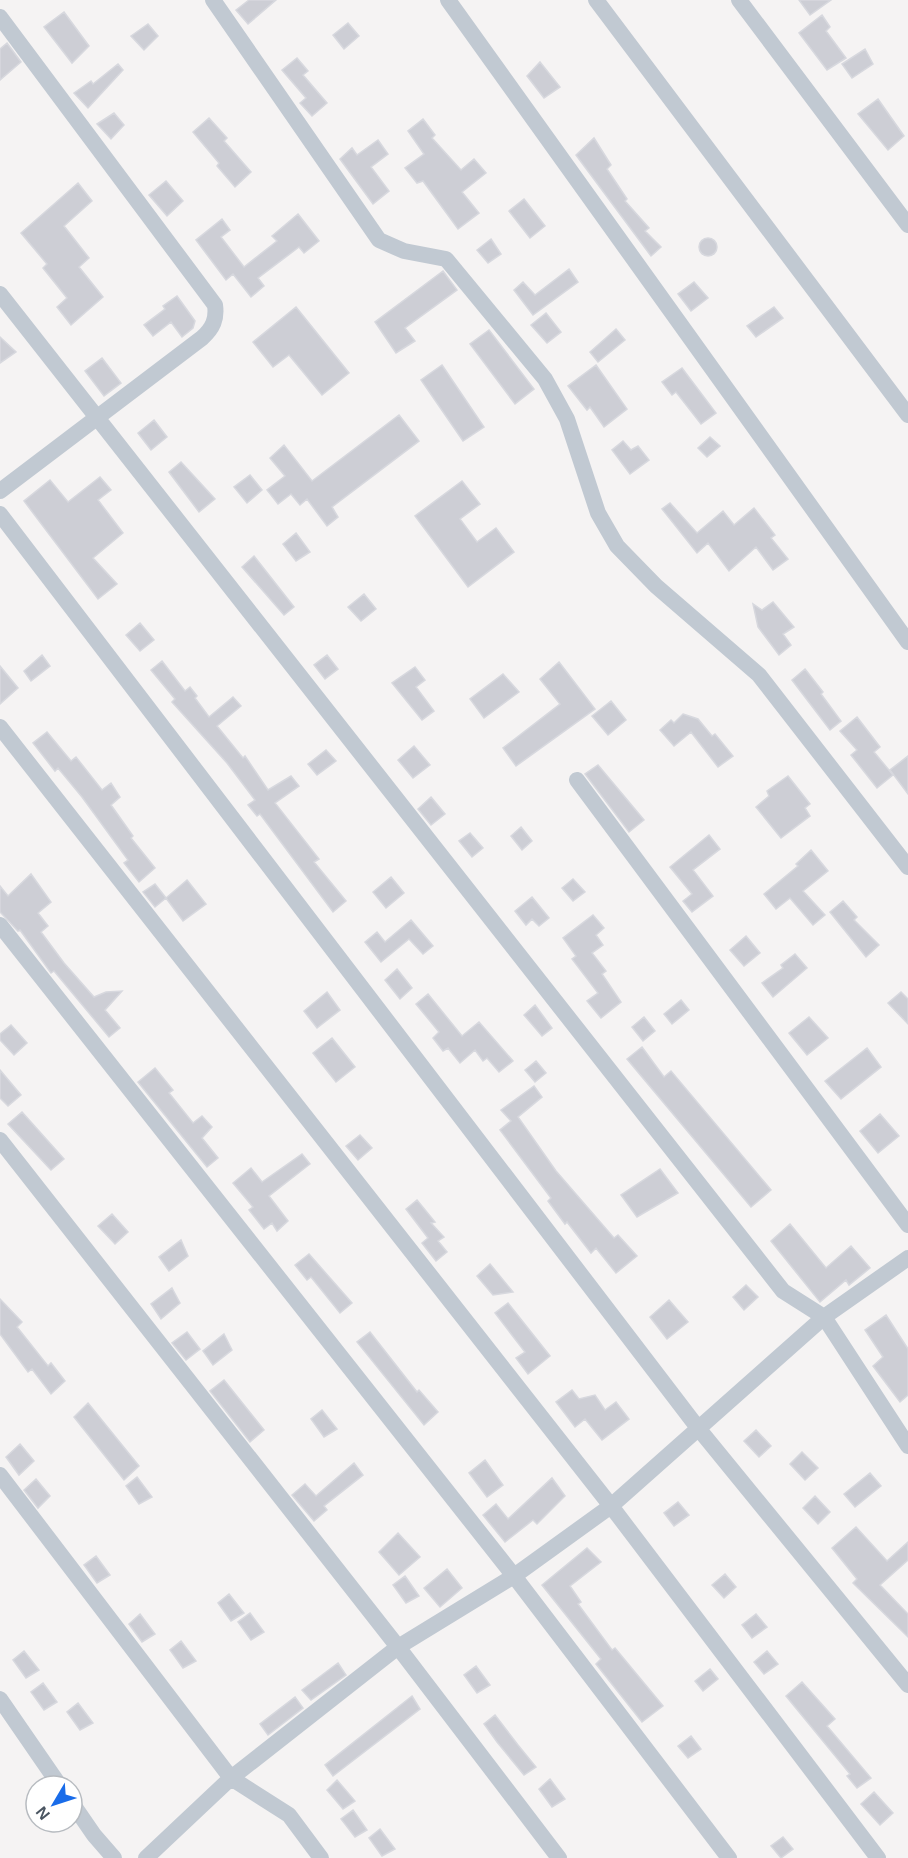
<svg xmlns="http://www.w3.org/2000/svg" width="908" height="1858" viewBox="0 0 908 1858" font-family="Helvetica,sans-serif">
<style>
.building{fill:#cdced5;stroke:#d7d8de;stroke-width:1.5}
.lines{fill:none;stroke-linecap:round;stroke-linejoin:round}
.street{stroke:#c1c9d2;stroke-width:16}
</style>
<rect width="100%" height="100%" fill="#f5f3f3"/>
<path class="building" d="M249,0H276L248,24L236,10Z
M799,0H831L810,15Z
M64,12L89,46L72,63L44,27Z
M822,15L830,27L826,31L846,58L827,70L799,33Z
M348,23L359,36L344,49L333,35Z
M148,24L158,36L144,50L131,36Z
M7,43L21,62L0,80V49Z
M865,49L873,64L852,78L842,64Z
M297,58L308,71L303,75L327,103L312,116L300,103L306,98L282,70Z
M540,62L560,87L544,98L527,76Z
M118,64L123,70L88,108L74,93L91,81L93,84Z
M878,99L904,136L888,150L858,114Z
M114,113L124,125L111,139L97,124Z
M209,118L227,138L224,141L251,172L235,187L217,166L219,163L193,132Z
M423,119L435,135L432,138L461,170L474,159L486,173L462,192L479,213L458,229L423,181L417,183L405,168L424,154L408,131Z
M594,138L611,165L607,169L627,199L625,201L649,228L645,231L661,247L651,256L576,155Z
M378,140L388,154L371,167L389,191L373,204L340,159L352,148L357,155Z
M166,181L183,201L167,216L149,195Z
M78,183L92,201L64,226L89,258L79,267L103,297L71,325L57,307L67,298L43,268L47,264L21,233Z
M524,199L545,226L530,238L509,211Z
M298,214L319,241L304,253L299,247L258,278L264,286L251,297L233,274L226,280L196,240L222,219L230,230L221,237L244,267L277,241L272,236Z
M699 247a9 9 0 1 1 18 0a9 9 0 1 1-18 0Z
M491,239L501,254L488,263L477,250Z
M569,269L578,282L533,315L514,290L523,282L535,295Z
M443,271L457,290L405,328L415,341L396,353L375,322Z
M694,282L708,298L691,311L678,294Z
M177,296L195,321L193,328L182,337L171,322L153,336L144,325L165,309L163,306Z
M296,307L349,373L322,395L289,355L273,367L253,342Z
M774,307L783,318L756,337L747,326Z
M546,313L561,332L547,343L531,325Z
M616,329L625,340L598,362L590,352Z
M489,330L534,389L515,404L470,344Z
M0,337L16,352L0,363Z
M102,358L121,383L104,396L85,371Z
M442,365L484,427L463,441L421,380Z
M596,365L627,409L604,427L590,407L587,410L568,386Z
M682,368L716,413L701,424L676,392L672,395L662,382Z
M399,415L419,441L332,507L338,517L327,526L307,499L300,505L291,494L278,504L267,490L285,476L270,458L284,445L312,481Z
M154,420L167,437L151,450L138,433Z
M710,437L720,446L707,457L698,448Z
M623,441L631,450L638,446L649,460L630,474L612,450Z
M181,462L215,499L199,512L169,472Z
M250,475L262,490L247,503L234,487Z
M100,477L111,490L98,500L123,533L93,558L117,584L98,599L24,501L50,480L68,502Z
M462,481L480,504L460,519L477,542L496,528L514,552L468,587L415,516Z
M670,503L697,533L723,511L734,525L754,508L775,535L771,538L788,559L773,570L756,547L729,571L708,543L697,553L662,509Z
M296,533L310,552L296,561L283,544Z
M254,556L294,607L284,615L242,567Z
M364,594L376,609L361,621L348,607Z
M773,602L794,627L783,634L791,645L779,655L758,627L753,604L762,610Z
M140,623L154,640L140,651L126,635Z
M42,655L50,666L31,681L24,671Z
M327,655L338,669L325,679L314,665Z
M162,661L185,691L190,687L197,696L195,698L209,717L233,697L241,706L217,726L243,758L245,756L268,790L291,776L299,786L275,803L319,859L314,862L346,901L333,912L260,814L257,816L248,805L255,800L227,763L172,702L175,699L151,670Z
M559,662L595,709L516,766L503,748L560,704L540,679Z
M0,666L18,688L0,704Z
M415,667L425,680L416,687L434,711L422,720L392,683Z
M805,669L823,692L821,694L841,721L830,730L792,680Z
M503,674L519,692L484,718L470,699Z
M611,701L626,720L608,735L592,716Z
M683,714L698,719L712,736L715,734L733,756L718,767L691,732L674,746L660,730L671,720L674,723Z
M857,717L880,747L874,752L893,775L877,788L851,755L857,750L840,731Z
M47,732L71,761L76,757L102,790L111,783L120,797L111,805L133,836L131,838L155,868L139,882L124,863L128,860L82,797L58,768L55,771L33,743Z
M414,746L430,765L413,778L398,760Z
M326,750L336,761L317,775L308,764Z
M908,756V794L890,770Z
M598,765L644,820L629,832L585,774Z
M788,776L810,804L805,808L810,816L781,838L756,807L769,796L767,791Z
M431,797L445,814L431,825L418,809Z
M521,827L532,841L522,850L511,836Z
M470,833L483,848L472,857L459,841Z
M709,835L720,849L693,870L713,896L692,912L683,901L692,894L670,867Z
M811,850L828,871L803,891L825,915L813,925L790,898L776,909L764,894L798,866L796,864Z
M31,874L51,902L38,913L48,926L41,932L64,963L94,997L106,992L122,991L105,1010L120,1028L109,1037L54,971L51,973L20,930L18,931L0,912V886L8,896Z
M391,877L404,893L386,908L373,892Z
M573,879L585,892L573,901L562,888Z
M187,880L206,904L183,921L166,898Z
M155,884L166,898L155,907L143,892Z
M532,897L549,918L539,926L532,919L526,925L515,911Z
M843,901L857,917L854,920L879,945L866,957L830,912Z
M593,915L604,928L596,935L603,945L592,953L606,971L602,974L621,1002L601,1018L587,1001L598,993L572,959L576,956L563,938Z
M411,920L433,946L423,954L409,939L381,962L365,942L377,932L385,942Z
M746,936L760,953L744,966L730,950Z
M795,954L807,968L773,997L762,983L783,968L781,965Z
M397,969L412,988L400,999L385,980Z
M327,992L340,1010L317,1028L304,1011Z
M901,992L908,999V1024L888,1003Z
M428,994L462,1036L479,1022L513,1061L499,1072L487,1058L483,1061L475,1050L460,1063L448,1048L443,1051L433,1038L439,1032L416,1004Z
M681,1000L689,1010L672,1024L664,1014Z
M535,1005L552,1028L542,1036L524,1015Z
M644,1017L655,1031L643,1041L632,1027Z
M809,1017L828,1038L807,1055L789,1033Z
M11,1025L27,1043L14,1055L0,1040V1034Z
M332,1038L355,1067L336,1082L313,1053Z
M642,1047L664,1077L671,1071L771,1190L751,1207L627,1059Z
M867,1048L881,1067L841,1099L825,1081Z
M536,1061L546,1073L535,1082L525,1070Z
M155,1068L173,1090L169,1093L193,1123L202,1116L212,1127L202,1138L218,1158L207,1167L138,1082Z
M0,1070L21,1095L8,1106L0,1098Z
M534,1086L542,1097L518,1117L556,1171L614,1238L618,1235L637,1256L616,1273L596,1248L591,1253L567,1222L565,1224L548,1201L551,1198L500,1130L511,1121L501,1110Z
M22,1112L64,1159L51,1170L8,1124Z
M880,1114L899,1136L878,1153L860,1131Z
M360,1135L372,1148L358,1160L346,1146Z
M302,1154L310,1164L269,1196L288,1221L277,1231L272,1223L264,1229L249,1210L253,1207L233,1183L251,1168L262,1182Z
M660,1169L678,1193L637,1217L621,1195Z
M417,1200L435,1222L431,1223L444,1237L438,1241L447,1252L436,1261L422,1243L428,1238L406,1209Z
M112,1214L128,1232L115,1244L98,1226Z
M790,1224L826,1268L851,1246L870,1268L849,1285L846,1280L820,1302L771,1241Z
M181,1240L188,1256L169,1271L159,1257Z
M309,1254L352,1303L340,1313L311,1277L307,1280L295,1265Z
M490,1264L513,1292L493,1295L477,1276Z
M746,1285L758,1297L744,1310L733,1297Z
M172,1288L180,1303L161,1319L151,1304Z
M0,1299L22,1322L17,1327L48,1366L51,1363L65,1381L51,1394L32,1369L28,1372L0,1334Z
M669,1300L688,1322L667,1339L650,1317Z
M508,1303L550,1356L528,1374L516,1358L525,1352L495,1313Z
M886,1315L908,1349V1395L900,1402L873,1366L883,1357L865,1330Z
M187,1332L200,1349L186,1360L172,1343Z
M370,1332L417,1392L419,1390L438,1412L424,1425L357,1342Z
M224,1334L232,1350L213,1365L203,1351Z
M224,1380L264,1430L250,1442L210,1391Z
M572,1390L579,1399L595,1395L605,1410L616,1402L629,1419L602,1440L585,1419L575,1427L556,1402Z
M88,1403L139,1466L124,1480L74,1417Z
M322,1410L337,1429L324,1437L311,1419Z
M756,1430L771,1446L759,1457L744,1441Z
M20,1444L34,1461L19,1475L6,1457Z
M802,1452L818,1468L805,1480L790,1464Z
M485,1460L503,1485L487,1497L469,1473Z
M354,1463L363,1475L324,1506L327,1510L314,1521L292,1495L305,1484L316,1496Z
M870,1473L881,1486L855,1507L844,1494Z
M137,1477L152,1497L139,1504L126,1486Z
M552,1478L565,1496L537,1524L533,1520L505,1542L483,1515L496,1504L508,1519Z
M36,1479L50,1496L38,1508L24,1490Z
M815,1496L830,1512L818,1524L803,1508Z
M678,1502L689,1515L674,1526L664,1513Z
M856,1527L887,1561L908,1542V1560L880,1585L908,1614V1637L853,1583L857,1579L832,1548Z
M398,1533L420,1557L399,1575L379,1552Z
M587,1548L601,1562L570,1586L581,1602L578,1604L612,1650L615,1648L663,1706L642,1722L596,1664L601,1659L542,1585Z
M96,1556L110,1575L97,1583L84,1565Z
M447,1569L462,1588L440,1607L424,1588Z
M725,1574L736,1587L724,1598L712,1585Z
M405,1576L419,1596L406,1603L393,1585Z
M229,1594L244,1613L231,1621L218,1603Z
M250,1613L264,1632L251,1640L238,1622Z
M140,1614L155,1634L142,1642L129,1624Z
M756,1614L767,1627L752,1638L742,1625Z
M181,1641L196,1661L183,1668L170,1650Z
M24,1651L39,1670L26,1678L13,1660Z
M767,1651L778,1664L764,1674L754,1662Z
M338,1663L346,1675L311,1700L302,1690Z
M476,1666L490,1685L477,1693L464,1675Z
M710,1669L718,1679L703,1691L695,1681Z
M802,1682L835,1719L827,1726L871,1778L857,1788L847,1776L850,1774L786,1696Z
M43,1683L57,1702L44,1710L31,1692Z
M412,1696L420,1709L333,1776L325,1765Z
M295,1697L303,1708L268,1735L260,1724Z
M78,1703L93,1723L80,1730L67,1712Z
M495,1715L518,1745L536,1767L524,1775L497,1742L484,1724Z
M691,1736L701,1749L688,1758L678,1746Z
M550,1779L565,1799L552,1807L539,1789Z
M337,1780L355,1801L343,1809L327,1790Z
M874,1792L893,1813L880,1825L861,1804Z
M353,1810L367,1830L355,1837L341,1819Z
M380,1829L395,1849L382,1856L369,1838Z
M783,1837L793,1849L781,1858L771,1846Z"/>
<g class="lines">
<path class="street" d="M213,0L379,240L404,251L446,259L545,379L567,419L598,513L617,546L656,586L759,675L908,867
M448,0L908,642
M596,0L908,415
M739,0L908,225
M0,17L215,305C217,319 213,328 202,338L0,491
M0,294L783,1291L824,1317L908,1446
M0,514L698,1428L908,1685
M0,727L611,1506L878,1858
M577,780L908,1225
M0,925L514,1576L729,1858
M0,1140L398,1647L559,1858
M0,1475L231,1778L289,1815L321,1858
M0,1699L60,1786
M72,1803L94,1835L114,1858
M146,1858L231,1778L398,1647L514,1576L611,1506L824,1317L908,1258"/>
</g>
<g transform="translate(54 1804) rotate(231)"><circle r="28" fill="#ffffff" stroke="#b7bbc0" stroke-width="1.5"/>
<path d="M0-4.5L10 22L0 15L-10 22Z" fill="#196ce9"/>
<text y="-9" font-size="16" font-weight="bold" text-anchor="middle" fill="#4a5561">N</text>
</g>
</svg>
